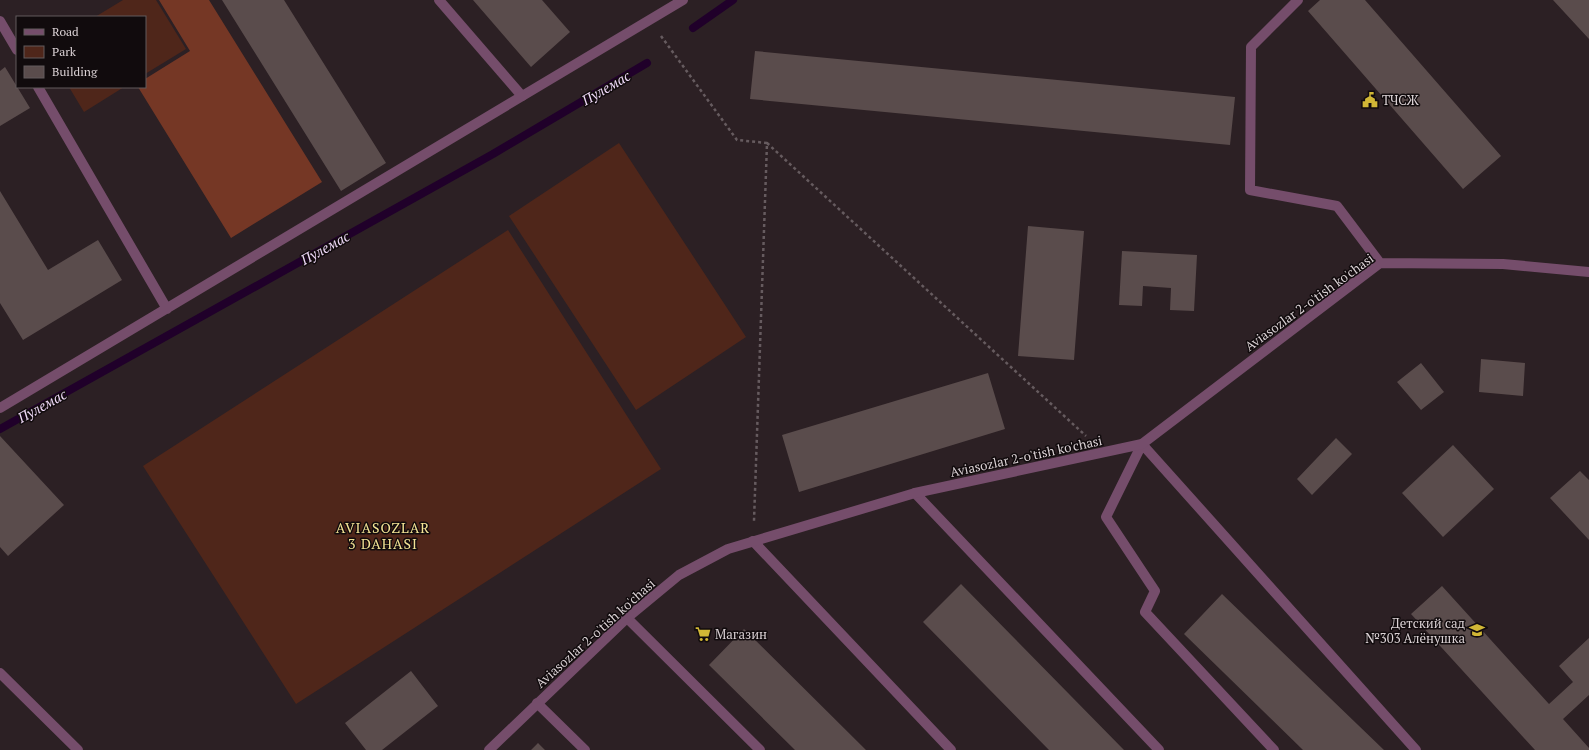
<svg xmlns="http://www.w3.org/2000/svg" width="1589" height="750" viewBox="0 0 1589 750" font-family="'PT Serif',serif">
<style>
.green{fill:#4f261a}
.forest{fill:#753725}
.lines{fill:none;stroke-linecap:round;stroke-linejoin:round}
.stream{stroke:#20002a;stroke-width:8}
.building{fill:#5a4c4c}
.path{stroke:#665b5f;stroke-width:2.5;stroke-dasharray:3 3;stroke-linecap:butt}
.lane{stroke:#754d6b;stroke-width:10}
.street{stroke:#754d6b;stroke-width:10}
.labels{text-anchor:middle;stroke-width:3;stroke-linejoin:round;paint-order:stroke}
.poi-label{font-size:13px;fill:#dbd2d5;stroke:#110b0d;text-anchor:start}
.street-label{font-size:13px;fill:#dbd2d5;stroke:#110b0d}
.water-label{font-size:14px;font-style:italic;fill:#f0daf9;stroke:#110b0d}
.neighbourhood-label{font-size:14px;letter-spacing:1px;fill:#f5e495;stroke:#110b0d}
</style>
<rect width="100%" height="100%" fill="#2c2024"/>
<path class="green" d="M123,0H156L186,49L145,74V17H95Z
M69,87H124L84,112Z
M619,143L746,337L636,410L509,216Z
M508,230L661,469L296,704L143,466Z"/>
<path class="forest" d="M159,0H209L322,182L231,238L138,87H145V79L190,51Z"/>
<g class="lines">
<path class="stream" d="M693,28L733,0
M0,429L493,154L647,63"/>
</g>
<path class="building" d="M222,0H284L386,163L341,191Z
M473,0H542L570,32L531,67Z
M1320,0H1365L1501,156L1463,189L1308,11Z
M1553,0H1589V39Z
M755,51L1235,97L1230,145L750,99Z
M5,67L30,108L0,126V71Z
M0,191L48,270L98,240L122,280L23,340L0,303Z
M1028,226L1084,231L1074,360L1018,356Z
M1122,251L1197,255L1194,311L1170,310L1171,288L1143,286L1142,306L1119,305Z
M1481,359L1525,363L1523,396L1479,392Z
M1421,363L1444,392L1421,410L1397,382Z
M988,373L1005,429L799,492L782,435Z
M0,436L64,505L8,556L0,547Z
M1336,438L1352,454L1312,495L1297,479Z
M1453,445L1494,489L1443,537L1402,493Z
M1580,471L1589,480V540L1550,498Z
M961,584L1124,750H1049L923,622Z
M1442,586L1549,704L1573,682L1559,666L1589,638V695L1563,719L1589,748V750H1535L1411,614Z
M1222,594L1384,750H1303L1184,634Z
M744,629L866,750H795L709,665Z
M411,671L438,706L382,750H366L345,723Z
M538,743L545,750H531Z"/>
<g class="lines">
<path class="path" d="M661,36L737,140L767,143L754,521
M767,143L1086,436"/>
<path class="lane" d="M439,0L522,96
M915,493L1159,750
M753,541L951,750
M627,618L760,750
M537,703L585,750
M1274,750L1145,612L1155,591L1106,517L1142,444L1416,750"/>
<path class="street" d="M1298,0L1251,47L1250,190L1337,206L1380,263
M0,21L17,50
M38,87L167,309
M0,408L683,0
M0,673L78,750
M489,750L627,618L679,575L728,549L915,493L1142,444L1380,263L1503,264L1589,272"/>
</g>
<defs>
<symbol id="civic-bare" viewBox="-9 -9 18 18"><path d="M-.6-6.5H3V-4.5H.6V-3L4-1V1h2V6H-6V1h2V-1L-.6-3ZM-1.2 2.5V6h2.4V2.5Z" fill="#d1b736" stroke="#110b0d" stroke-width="2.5" paint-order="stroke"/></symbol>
<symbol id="school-bare" viewBox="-9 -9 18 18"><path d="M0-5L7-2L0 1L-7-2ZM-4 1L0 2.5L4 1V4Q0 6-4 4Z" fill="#d1b736" stroke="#110b0d" stroke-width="2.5" paint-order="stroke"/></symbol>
<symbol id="supermarket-bare" viewBox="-9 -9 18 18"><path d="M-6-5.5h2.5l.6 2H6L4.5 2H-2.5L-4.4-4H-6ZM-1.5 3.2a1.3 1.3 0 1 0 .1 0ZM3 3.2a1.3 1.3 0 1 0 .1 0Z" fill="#d1b736" stroke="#110b0d" stroke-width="2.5" paint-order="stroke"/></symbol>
</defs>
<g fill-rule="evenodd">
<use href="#civic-bare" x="1359" y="89" width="22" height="22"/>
<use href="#school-bare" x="1466" y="619" width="22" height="22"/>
<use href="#supermarket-bare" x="692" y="623" width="22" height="22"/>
</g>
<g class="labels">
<g class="poi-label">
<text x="1382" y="105">ТЧСЖ</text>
<text x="1465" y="628" text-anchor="end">Детский сад<tspan x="1465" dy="15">№303 Алёнушка</tspan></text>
<text x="715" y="639">Магазин</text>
</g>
<g class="street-label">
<text transform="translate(1309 302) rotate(-36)" y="5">Aviasozlar 2-o'tish ko'chasi</text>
<text transform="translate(1026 456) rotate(-12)" y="5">Aviasozlar 2-o'tish ko'chasi</text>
<text transform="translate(595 633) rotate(-42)" y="5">Aviasozlar 2-o'tish ko'chasi</text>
</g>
<g class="water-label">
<text transform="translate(606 88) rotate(-30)" y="5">Пулемас</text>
<text transform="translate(325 248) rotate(-29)" y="5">Пулемас</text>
<text transform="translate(42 406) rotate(-29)" y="5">Пулемас</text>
</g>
<g class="neighbourhood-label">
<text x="383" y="533">AVIASOZLAR<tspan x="383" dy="16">3 DAHASI</tspan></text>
</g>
</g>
<rect x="16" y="16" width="130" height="72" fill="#110b0d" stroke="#625b5d"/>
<rect x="24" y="29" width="20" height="6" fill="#754d6b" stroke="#625b5d"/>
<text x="52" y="36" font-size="12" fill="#dbd2d5">Road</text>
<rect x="24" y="46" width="20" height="12" fill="#4f261a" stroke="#625b5d"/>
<text x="52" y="56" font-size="12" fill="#dbd2d5">Park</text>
<rect x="24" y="66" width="20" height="12" fill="#5a4c4c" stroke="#625b5d"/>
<text x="52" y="76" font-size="12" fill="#dbd2d5">Building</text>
</svg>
